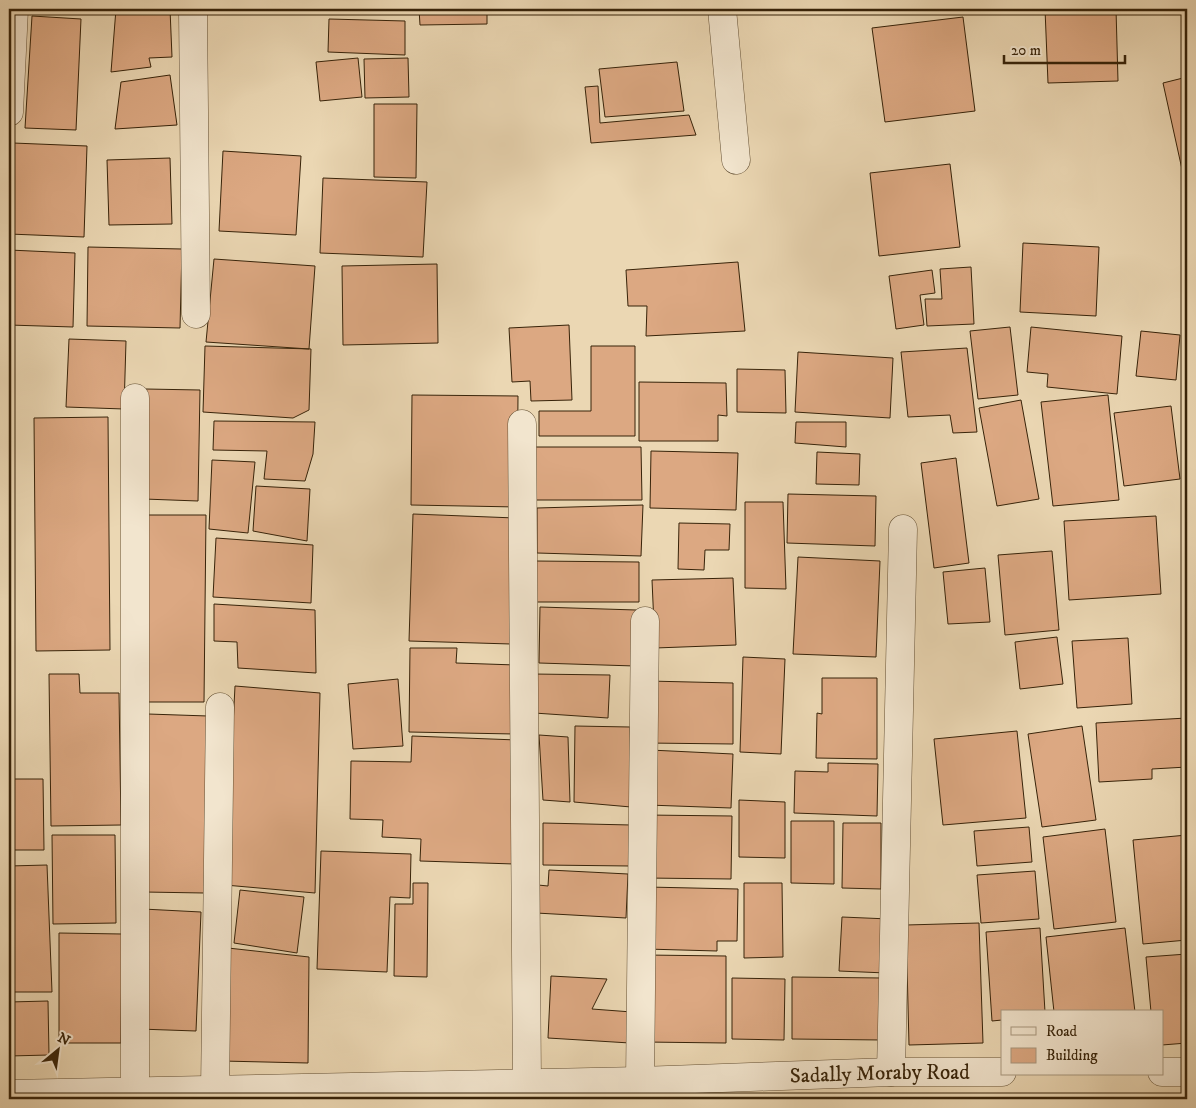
<svg xmlns="http://www.w3.org/2000/svg" width="1196" height="1108" viewBox="0 0 1196 1108" font-family="'IM FELL DW Pica',serif">
<style>
.building{fill:#dca882;stroke:#372309}
.lines{fill:none;stroke-linecap:round;stroke-linejoin:round}
.minor-casing{stroke:#645034;stroke-width:29}
.minor{stroke:#f2e5ce;stroke-width:28}
.labels{text-anchor:middle;stroke-width:4.5;stroke-linejoin:round;paint-order:stroke}
.street-label{font-size:21px;fill:#372309;stroke:#f2e5ce}
</style>
<rect width="100%" height="100%" fill="#ebd7b3"/>
<filter id="stains"><feTurbulence type="fractalNoise" baseFrequency=".004" numOctaves="4"/><feColorMatrix values="0 0 0 0 .2 0 0 0 0 .09 0 0 0 0 .02 0 0 0 .5 -.17"/></filter>
<radialGradient id="worn" r=".72"><stop offset=".6" stop-color="#630" stop-opacity="0"/><stop offset="1" stop-color="#630" stop-opacity=".3"/></radialGradient>
<path class="building" d="M116,9H170L172,57L149,58L151,67L111,72Z
M419,9H487V24L420,25Z
M1045,9H1116L1118,81L1048,83Z
M32,16L81,19L76,130L25,128Z
M963,17L975,111L885,122L872,28Z
M329,19L405,21V55L328,52Z
M358,58L362,97L320,101L316,62Z
M408,58L409,97L365,98L364,59Z
M677,62L684,111L605,117L599,69Z
M170,75L177,125L115,129L121,82Z
M1187,77V192L1163,83Z
M598,86L600,123L689,115L696,135L591,143L585,87Z
M374,104H417L416,178L374,177Z
M13,143L87,146L84,237L9,234Z
M223,151L301,156L296,235L219,231Z
M170,158L172,224L109,225L107,160Z
M950,164L960,247L879,256L870,173Z
M323,178L427,182L423,257L320,253Z
M1023,243L1099,247L1096,316L1020,312Z
M88,247L182,249L180,328L87,326Z
M9,250L75,253L73,327L9,325Z
M214,259L315,266L309,349L206,342Z
M738,262L745,331L646,336L647,306H628L626,270Z
M437,264L438,343L343,345L342,266Z
M971,267L974,324L927,326L925,299H942L940,269Z
M932,270L935,293L920,295L924,325L896,329L889,276Z
M569,325L572,400L531,401L530,381L512,382L509,328Z
M1010,327L1018,395L978,399L970,331Z
M1031,327L1122,336L1117,394L1047,387L1048,374L1027,372Z
M1141,331L1180,335L1176,380L1136,376Z
M69,339L126,341L124,409L66,407Z
M205,346L311,349L309,410L293,418L203,412Z
M591,346H635V436H539V411H591Z
M967,348L977,432L953,433L950,415L908,417L901,352Z
M798,352L893,358L890,418L795,412Z
M737,369L785,370L786,413L737,412Z
M639,382L726,383L727,416L718,415V441H639Z
M146,389L200,390L198,501L144,499Z
M412,395L518,396L517,507L411,505Z
M1108,395L1119,500L1053,506L1041,402Z
M1021,400L1039,499L997,506L979,408Z
M1171,406L1180,479L1124,486L1114,413Z
M108,417L110,650L36,651L34,418Z
M214,421L315,422L313,454L305,481L264,479L267,451L213,450Z
M796,422H846V447L795,443Z
M534,447H641L642,500H535Z
M651,451L738,453L736,510L650,508Z
M817,452L860,454L859,485L816,484Z
M956,458L969,563L934,568L921,463Z
M212,460L255,462L248,533L209,529Z
M256,486L310,489L307,541L253,531Z
M788,494L876,496L875,546L787,543Z
M745,502H783L786,589L745,588Z
M643,505L641,556L537,553V508Z
M413,514L515,518L511,644L409,641Z
M147,515H206L204,702H146Z
M1156,516L1161,594L1069,600L1064,521Z
M679,523L730,524L729,550H705L704,570L678,569Z
M216,538L313,545L311,603L213,597Z
M1052,551L1059,630L1005,635L998,555Z
M798,557L880,561L876,657L793,654Z
M535,561L639,562V602H535Z
M985,568L990,622L948,624L943,572Z
M733,578L736,645L655,648L652,580Z
M214,604L315,610L316,673L238,668L237,642L214,641Z
M540,607L636,610L635,666L539,663Z
M1057,637L1063,684L1020,689L1015,642Z
M1128,638L1132,704L1077,708L1072,641Z
M410,648H457L456,663L516,665L514,734L409,732Z
M743,657L785,659L781,754L740,752Z
M49,674H79L80,693H119L121,825L51,826Z
M533,674L610,675L608,718L534,713Z
M822,678H877V759L816,758L817,713L822,714Z
M398,679L403,746L353,749L348,684Z
M648,681L733,683V744L647,743Z
M235,686L320,693L315,893L225,885Z
M148,714L208,716L204,893L144,892Z
M1187,718V767L1152,769V779L1099,782L1096,723Z
M575,726L630,727L631,807L574,802Z
M1082,726L1096,820L1042,827L1028,734Z
M1017,731L1026,818L943,825L934,739Z
M539,735L568,737L570,802L543,800Z
M412,736L517,740L514,864L420,861L421,839L382,837L383,820L350,819L351,761L411,762Z
M650,750L733,754L731,808L648,805Z
M828,763L878,764L877,816L794,813L795,771L828,772Z
M9,779H43L44,850H9Z
M739,800L785,802V858L739,857Z
M646,815L732,816L731,879L646,878Z
M791,821H834V884L791,883Z
M543,823L631,825L630,866L543,865Z
M843,823H881V889L842,888Z
M1029,827L1032,862L977,866L974,831Z
M1105,829L1116,922L1054,929L1043,837Z
M52,835H115L116,923L53,924Z
M1187,835V940L1143,944L1133,840Z
M321,851L411,854L410,898L390,897L387,972L317,969Z
M47,865L52,992H9V866Z
M549,870L628,874L626,918L536,913L538,885L548,886Z
M1035,871L1039,919L981,923L977,875Z
M413,883H428L427,977L394,976L395,904H413Z
M744,883H782L783,957L744,958Z
M647,887L738,889L737,941H717V951L646,949Z
M240,890L304,897L297,953L234,943Z
M143,909L201,912L196,1031L139,1029Z
M842,917L889,919L886,973L839,971Z
M979,923L983,1043L909,1045L906,925Z
M1040,928L1045,1012H1002V1020L992,1021L986,932Z
M1125,928L1135,1012H1054L1046,937Z
M59,933L122,934L121,1043H59Z
M228,948L309,957L308,1063L222,1061Z
M1187,954V1043L1162,1045V1012H1151L1146,957Z
M646,955L726,956V1043L645,1042Z
M551,976L607,979L592,1009L632,1012L630,1043L548,1038Z
M792,977L882,978V1040L792,1039Z
M732,978L785,979L784,1040L732,1039Z
M48,1001L49,1055L9,1056V1002Z
M1187,1096V1099H1167L1166,1097Z"/>
<g class="lines">
<defs>
<g id="minor">
<path d="M193,9L196,314"/>
<path d="M722,9L736,160"/>
<path d="M9,112L14,9"/>
<path d="M135,398V1091"/>
<path d="M522,424L527,1083"/>
<path d="M891,1072L903,529"/>
<path d="M1162,1072H1187"/>
<path d="M640,1081L645,621"/>
<path d="M215,1090L220,707"/>
<path id="s1" d="M9,1094L640,1081L891,1072H1002"/>
</g>
</defs>
<use href="#minor" class="minor-casing"/>
<use href="#minor" class="minor"/>
</g>
<g class="labels">
<g class="street-label">
<text dy="7" stroke="none"><textPath href="#s1" startOffset="871">Sadally Moraby Road</textPath></text>
</g>
</g>
<rect width="1196" height="1108" fill="none" stroke="#ebd7b3" stroke-width="30"/>
<rect x="10" y="10" width="1176" height="1088" fill="none" stroke="#372309" stroke-width="2.5"/>
<rect x="15" y="15" width="1166" height="1078" fill="none" stroke="#372309"/>
<rect x="1001" y="1010" width="162" height="65" fill="#f2e5ce" stroke="#a7977f"/>
<rect x="1011" y="1027" width="25" height="8" fill="#f2e5ce" stroke="#a7977f"/>
<text x="1046" y="1036" font-size="15" fill="#372309">Road</text>
<rect x="1011" y="1048" width="25" height="15" fill="#dca882" stroke="#a7977f"/>
<text x="1046" y="1060" font-size="15" fill="#372309">Building</text>
<g transform="translate(58 1050) rotate(29)" stroke="#f2e5ce" stroke-width="4" paint-order="stroke">
<path d="M0-4L9 19L0 12L-9 19Z" fill="#372309"/>
<text y="-8" font-size="14" font-weight="bold" text-anchor="middle" fill="#372309">N</text>
</g>
<path d="M1004 55v8h121v-8" fill="none" stroke="#372309" stroke-width="2.5"/>
<text x="1011" y="55" font-size="15" fill="#372309" stroke="#f2e5ce" stroke-width="4" paint-order="stroke">20 m</text>
<rect width="100%" height="100%" filter="url(#stains)"/>
<rect width="100%" height="100%" fill="url(#worn)"/>
</svg>
